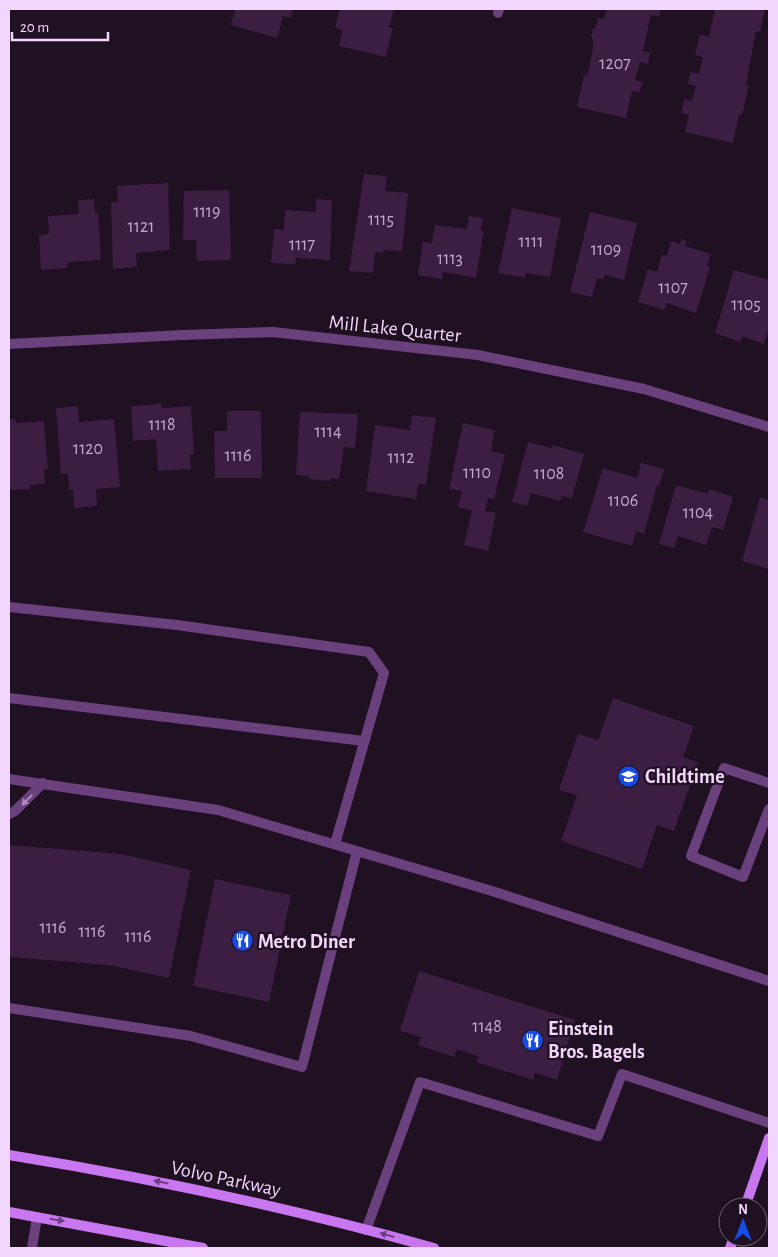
<svg xmlns="http://www.w3.org/2000/svg" width="778" height="1257" viewBox="0 0 778 1257" font-family="'Alegreya Sans',sans-serif">
<style>
.building{fill:#3c1e42}
.lines{fill:none;stroke-linecap:round;stroke-linejoin:round}
.lane{stroke:#6a407d;stroke-width:10}
.street{stroke:#6a407d;stroke-width:10}
.secondary{stroke:#c977f1;stroke-width:10}
.oneway{fill:#ae8bbc}
.oneway2{fill:#6b3e7f}
.labels{text-anchor:middle;stroke-width:4.5;stroke-linejoin:round;paint-order:stroke}
.number-label{font-size:18px;fill:#c4a8cd}
.street-label{font-size:20px;fill:#f2d6fb;stroke:#1f1022}
.poi-label{font-size:20px;font-weight:bold;fill:#f2d6fb;stroke:#1f1022;text-anchor:start}
</style>
<rect width="100%" height="100%" fill="#1f1022"/>
<path class="building" d="M235,9H293L290,18L283,16L277,38L231,25Z
M340,9H394L389,27L393,28L386,57L339,46L342,30L335,28Z
M607,9H661L659,17L651,15L643,51L650,53L648,64L640,62L635,80L643,82L640,92L632,91L626,118L577,107L584,75L587,76L593,49V39L591,36L593,29L596,27L598,18L604,19Z
M715,9H765L760,32L756,31L746,85H749L742,115L739,114L733,143L685,132L689,115L681,113L684,99L692,101L696,86L688,84L690,72L699,74L703,57L695,55L700,34L709,37Z
M364,174L387,176L385,191L408,193L402,251L383,250V253L375,252L373,273L349,271Z
M168,183L170,250L136,253L137,267L113,269L111,203L118,202L117,186Z
M229,190L231,260L197,261L196,240H183L184,191Z
M94,199L95,213H98L101,260L67,262V268L41,270L39,235L49,234L48,216L79,214L78,200Z
M316,199L332,200L330,260L296,258L295,264L271,263L274,229L284,230L285,210L316,212Z
M512,208L561,218L550,277L526,273L525,278L498,273Z
M590,212L637,223L624,280L605,275L604,279L597,278L592,297L570,292Z
M469,216L483,218L481,230L484,231L476,278L443,272L442,279L418,275L423,242L432,243L435,225L467,229Z
M682,239L687,241L685,246L711,254L707,266L710,267L696,313L667,303L664,310L638,302L648,269L657,272L662,255L667,256L671,241L680,244Z
M734,270L769,280V327L764,344L742,336L740,342L715,333Z
M161,404L162,408L191,406L194,454H190L191,469L158,471L156,439L133,441L131,406Z
M78,406L79,422L114,419L120,487L96,489L97,506L74,508L73,490H69L68,474H61L56,408Z
M227,411H261L262,478H215L214,431H227Z
M300,412L358,414L355,448L344,447L339,479L330,478V481L309,479V476L296,475Z
M412,415L436,418L426,485L418,484L416,499L366,491L375,425L410,430Z
M9,419H15L16,423L44,421L48,469H44L45,484L30,485V489L9,490Z
M463,423L495,430L491,451L505,454L494,499L488,498L485,511L496,513L488,551L464,545L472,511L458,507L462,491L449,489Z
M528,442L552,448L553,445L584,454L572,498L562,496L560,501L531,493L527,506L512,502Z
M641,463L664,469L659,486L657,485L644,534L636,531L632,546L583,532L603,468L637,478Z
M676,485L708,494L709,489L733,497L723,530L712,527L706,545L678,536L674,548L659,544Z
M760,497L769,500V569L742,561Z
M613,698L694,726L683,757L698,762L674,831L657,825L642,869L561,841L577,795L559,790L578,734L598,740Z
M9,845L121,854L191,870L169,978L109,965L9,957Z
M215,879L291,895L269,1002L193,986Z
M419,971L575,1020L557,1080L535,1073L533,1080L476,1062L478,1056L457,1049L454,1057L418,1045L421,1037L400,1031Z"/>
<g class="lines">
<path class="lane" d="M9,607L177,625L369,652L384,673L335,844
M9,698L364,741
M9,779L218,810L492,891L769,981
M769,783L724,768L691,856L743,877L769,809
M9,814L15,811L43,783
M9,1008L191,1036L302,1067L357,851
M366,1230L420,1082L598,1136L622,1074L769,1123"/>
<path class="street" d="M498,13L499,9
M9,344L182,335L273,332L478,355L644,389L769,427
M32,1248L37,1217"/>
<path class="secondary" d="M9,1155C152,1178 294,1209 434,1248
M745,1207L769,1138
M9,1212L203,1248
M730,1248L734,1237"/>
</g>
<defs><path id="oneway-solid" d="M-6-.8H1V-3.2L6.5 0L1 3.2V.8H-6Z" transform="scale(1.25)"/></defs>
<use class="oneway" href="#oneway-solid" transform="translate(27 800) rotate(135)"/>
<g class="oneway2">
<use href="#oneway-solid" transform="translate(161 1182) rotate(-168)"/>
<use href="#oneway-solid" transform="translate(57 1220) rotate(9)"/>
<use href="#oneway-solid" transform="translate(387 1235) rotate(-164)"/>
</g>
<defs>
<symbol id="school-disc" viewBox="-11 -11 22 22"><circle r="9.5" fill="#174be6" stroke="#1f1022"/><path d="M0-5L7-2L0 1L-7-2ZM-4 1L0 2.5L4 1V4Q0 6-4 4Z" fill="#fff"/></symbol>
<symbol id="restaurant-disc" viewBox="-11 -11 22 22"><circle r="9.5" fill="#174be6" stroke="#1f1022"/><path d="M-5-6h1v4h1v-4h1v4h1v-4h1v5L-1.5 .5V6h-2V.5L-5-1ZM5-6V6H3V1.5H1.5Q1.5-4 5-6Z" fill="#fff"/></symbol>
</defs>
<g fill-rule="evenodd">
<use href="#school-disc" x="616" y="764" width="25" height="25"/>
<use href="#restaurant-disc" x="230" y="928" width="25" height="25"/>
<use href="#restaurant-disc" x="520" y="1028" width="25" height="25"/>
</g>
<g class="labels">
<g class="number-label">
<text x="615" y="69">1207</text>
<text x="207" y="217">1119</text>
<text x="381" y="225">1115</text>
<text x="141" y="232">1121</text>
<text x="531" y="247">1111</text>
<text x="302" y="250">1117</text>
<text x="606" y="255">1109</text>
<text x="450" y="264">1113</text>
<text x="673" y="293">1107</text>
<text x="746" y="310">1105</text>
<text x="162" y="430">1118</text>
<text x="328" y="437">1114</text>
<text x="88" y="454">1120</text>
<text x="238" y="461">1116</text>
<text x="401" y="463">1112</text>
<text x="477" y="478">1110</text>
<text x="549" y="479">1108</text>
<text x="623" y="506">1106</text>
<text x="698" y="518">1104</text>
<text x="53" y="933">1116</text>
<text x="92" y="937">1116</text>
<text x="138" y="942">1116</text>
<text x="487" y="1032">1148</text>
</g>
<g class="street-label">
<text transform="translate(395 328) rotate(6)" y="7">Mill Lake Quarter</text>
<text transform="translate(226 1178) rotate(12)" y="7">Volvo Parkway</text>
</g>
<g class="poi-label">
<text x="645" y="783">Childtime</text>
<text x="258" y="948">Metro Diner</text>
<text x="548" y="1035">Einstein<tspan x="548" dy="23">Bros. Bagels</tspan></text>
</g>
</g>
<rect width="778" height="1257" fill="none" stroke="#f2d6fb" stroke-width="20"/>
<g transform="translate(743 1222)"><circle r="24" fill="#1f1022" stroke="#735f79"/>
<path d="M0-4L9 19L0 12L-9 19Z" fill="#174be6"/>
<text y="-8" font-size="14" font-weight="bold" text-anchor="middle" fill="#f2d6fb">N</text>
</g>
<path d="M12 32v8h96v-8" fill="none" stroke="#f2d6fb" stroke-width="2.5"/>
<text x="20" y="32" font-size="15" fill="#f2d6fb" stroke="#1f1022" stroke-width="4" paint-order="stroke">20 m</text>
</svg>
